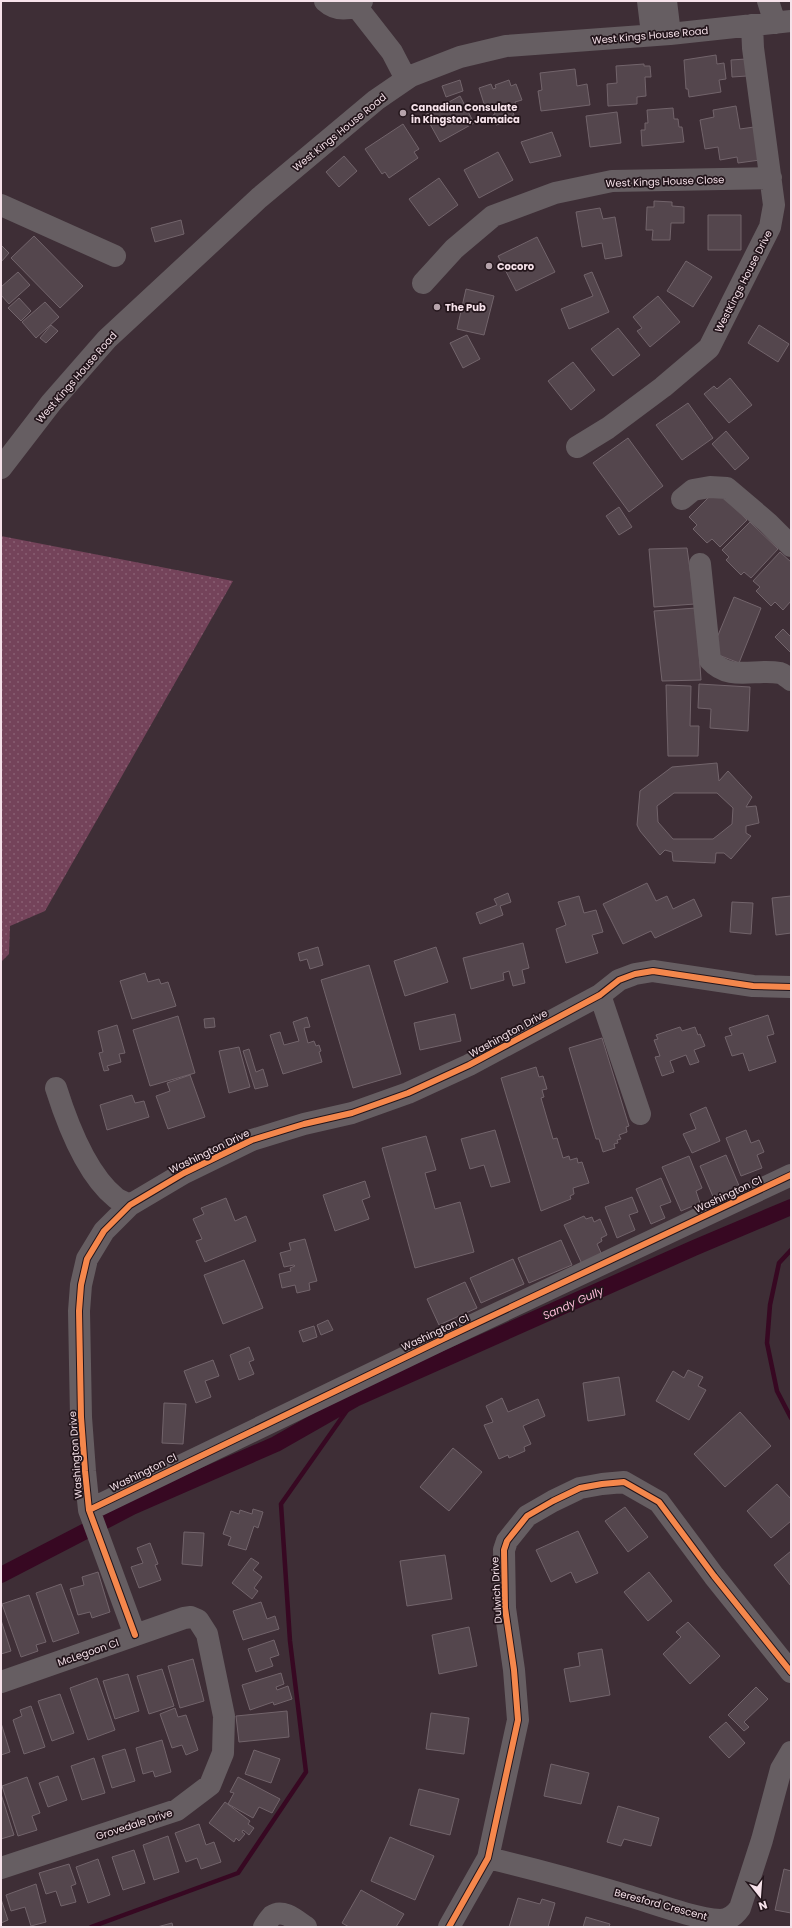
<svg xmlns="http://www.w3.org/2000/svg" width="792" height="1928" viewBox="0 0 792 1928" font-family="Poppins,sans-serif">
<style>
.park{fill:url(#park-dots)}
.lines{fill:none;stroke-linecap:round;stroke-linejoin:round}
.stream{stroke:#370822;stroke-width:4.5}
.canal{stroke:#370822;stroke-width:16}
.building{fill:#54464d;stroke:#72646b;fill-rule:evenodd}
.minor{stroke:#665e62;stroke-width:22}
.cycleway-casing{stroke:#23151b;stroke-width:8}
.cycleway{stroke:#f5874c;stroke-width:6}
.poi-dot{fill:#b6a3ab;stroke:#23151b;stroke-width:1.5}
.labels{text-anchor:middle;stroke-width:3.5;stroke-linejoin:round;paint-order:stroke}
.street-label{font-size:10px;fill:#f6e2ea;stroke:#23151b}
.poi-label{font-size:10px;font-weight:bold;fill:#f6e2ea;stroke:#23151b;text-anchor:start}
.water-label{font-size:11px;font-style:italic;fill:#fbbbd7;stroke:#23151b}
</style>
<defs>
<pattern id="park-dots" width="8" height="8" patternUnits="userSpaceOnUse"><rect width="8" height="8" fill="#74435a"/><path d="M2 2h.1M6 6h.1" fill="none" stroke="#885e72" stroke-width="1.8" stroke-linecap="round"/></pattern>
</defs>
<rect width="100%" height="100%" fill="#3e2e36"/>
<path class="park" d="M1,536L233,581L45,911L10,926L9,954L1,962Z"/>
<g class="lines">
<path class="stream" d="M791,1250L779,1263L770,1305L767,1343L777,1391L791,1418
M91,1927L238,1873L306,1772L290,1641L281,1504L355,1399"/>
<path class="canal" d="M1,1575L132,1507L276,1444L355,1399L694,1248L791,1207"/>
</g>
<path class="building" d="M716,55L717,64L724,63L726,79L719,80L721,92L689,97L688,89H686L684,60Z
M746,59L747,76L732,77L731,60Z
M644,64V66H650L651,77H645L646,96L637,97V104L608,106L607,84L617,83L616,66Z
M575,69L577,86L587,84L590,105L541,111L538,91L542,90L540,73Z
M460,80L463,91L446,97L442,86Z
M509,80L511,86L516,84L522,100L515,102L518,110L513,112L514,115L504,118L506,122L496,125L493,115L495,114L493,108L486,110L479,88L491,84L493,89L496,88L495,85Z
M460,96L474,123L440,142L425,115Z
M736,106L740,129L754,127L760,160L738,163L737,157L720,160L718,147L705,149L700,120L714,117L713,110Z
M673,108L674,119H678L679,127H682L684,142L642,146L641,130H645V123H648L647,110Z
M617,112L621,143L590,147L586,116Z
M403,124L419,149L414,152L418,158L389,178L385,172L382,174L365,149Z
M552,132L561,156L530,163L521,142Z
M498,152L513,180L479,198L464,170Z
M344,156L357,171L339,187L326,172Z
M439,178L458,205L429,226L409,199Z
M654,201L672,202V206L684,207V223H671L670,240H652L653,230H646L647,207H654Z
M600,208L603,219L615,217L622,256L605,259L602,243L582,247L576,212Z
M708,215H741V250H708Z
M181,220L184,234L155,242L151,228Z
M34,236L83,286L60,308L11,258Z
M537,237L555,272L516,291L498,256Z
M1,245L9,253L1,262Z
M686,261L712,277L693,307L667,291Z
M18,272L30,285L9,304L1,295V287Z
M592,272L609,312L569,329L561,309L593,296L584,275Z
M466,289L494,296L484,335L457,329Z
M658,296L680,322L650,347L637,331L642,328L633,317Z
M19,298L31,311L21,321L8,308Z
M45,302L59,317L36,338L22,322Z
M51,325L58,331L46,343L40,338Z
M759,325L789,344L778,362L748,343Z
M618,328L640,355L613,376L591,349Z
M467,335L480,359L463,368L450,343Z
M573,362L595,390L571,410L548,381Z
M730,378L752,405L729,423L704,394L714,386L717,389Z
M688,403L713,438L682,460L656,425Z
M726,431L749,458L735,470L712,444Z
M628,438L663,486L629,512L593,463Z
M716,490L747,520L720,547L712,539L707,543L693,529L697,525L689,517Z
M619,507L632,527L619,535L606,516Z
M750,522L778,549L751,578L744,572L741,575L726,560L729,557L722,550Z
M687,548L695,604L654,607L649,549Z
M780,552L791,562V601L783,610L775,602L771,606L756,591L760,587L753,581Z
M734,597L761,608L739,663L711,652Z
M696,608L701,680L662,681L654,611Z
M783,629L791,637V653L775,637Z
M699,684L750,687L748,731L710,728L711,709L698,708Z
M666,685L691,686L690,726H699L698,756H668Z
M717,763L719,781L728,771L752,797L746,807L756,806L759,823L746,826V833L751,836L731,859L724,853H716L715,863L673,861L672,852L665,850L660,855L640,831L637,825L640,791L672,767ZM674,793H717L733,808L732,824L713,839H673L658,822L657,806Z
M647,883L656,901L667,896L673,909L694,899L702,916L655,938L651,931L623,944L603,904Z
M508,893L511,902L500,906L503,915L480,924L476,913L497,905L494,899Z
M579,896L584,913L596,910L603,932L592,935L598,953L566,963L556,929L566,925L558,902Z
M791,896V933L776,935L772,898Z
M732,902L753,903L751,934L730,932Z
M523,943L529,968L522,970L525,983L513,986L509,971L503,973L504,980L471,989L463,958Z
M318,947L323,965L310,969L307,959L300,961L298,953Z
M436,947L448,982L405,996L394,961Z
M369,965L401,1074L353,1088L321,980Z
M145,973L148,982L159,979L161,984L168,982L176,1006L132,1019L120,981Z
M455,1014L461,1041L420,1050L414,1023Z
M768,1015L774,1034L767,1036L776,1062L749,1071L743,1053L732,1056L725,1037L732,1035L729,1028Z
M178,1016L195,1073L150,1086L133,1030Z
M307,1017L310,1027L304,1028L308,1043L314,1041L316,1046L319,1045L321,1051L319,1052L322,1062L283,1074L270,1035L280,1032L284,1045L299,1041L293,1022Z
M214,1018L215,1027L205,1028L204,1019Z
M117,1025L125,1053L119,1054L121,1062L107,1066L109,1070L104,1071L99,1053L103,1052L98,1031Z
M680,1027L682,1031L695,1027L698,1035L700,1034L705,1046L694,1050L699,1062L690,1065L686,1055L670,1061L674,1072L662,1076L655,1057L660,1056L654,1040L658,1039L656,1035Z
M602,1038L629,1126L626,1127L627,1132L619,1135L621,1139L617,1140L618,1143L614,1144L615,1148L603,1152L599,1139H596L569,1048Z
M239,1047L250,1087L229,1093L219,1051Z
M249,1049L256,1072L263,1069L268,1086L255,1089L243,1051Z
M536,1067L539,1077L543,1076L547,1089L542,1090L544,1097L541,1098L553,1139L557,1138L563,1158L569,1156L570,1160L577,1158L578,1163L582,1162L589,1183L573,1188L574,1194L570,1196L571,1199L541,1211L501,1078Z
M190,1075L205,1117L168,1129L156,1096L170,1091L167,1083Z
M132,1095L135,1103L144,1101L149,1117L107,1130L100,1105Z
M706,1107L720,1141L692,1153L683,1134L696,1129L690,1114Z
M495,1130L510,1182L491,1187L484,1165L470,1169L461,1139Z
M746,1130L751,1143L759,1140L764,1152L757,1155L762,1168L741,1176L726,1138Z
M426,1136L436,1170L425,1173L435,1209L460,1202L474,1252L415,1268L382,1148Z
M726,1155L740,1188L714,1199L700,1166Z
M689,1156L702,1188L696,1191L700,1203L681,1211L662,1167Z
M661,1178L671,1202L660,1206L665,1218L651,1224L636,1189Z
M365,1181L370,1197L362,1200L369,1219L335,1231L323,1195Z
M632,1197L638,1212L629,1215L635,1230L617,1238L605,1207Z
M226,1198L235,1221L246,1216L256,1241L205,1262L196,1241L202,1239L193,1219L204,1214L201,1208Z
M584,1216L586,1219L592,1217L594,1222L600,1219L607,1235L601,1238L602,1241L597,1244L602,1255L582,1264L564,1225Z
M305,1239L317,1281L309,1283L310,1290L297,1293L295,1285L282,1288L279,1274L291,1271L290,1268L295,1266L294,1265L284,1267L280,1253L291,1250L289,1243Z
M561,1240L572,1265L529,1283L518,1258Z
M513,1259L524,1284L481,1303L470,1278Z
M244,1260L263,1308L223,1324L204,1275Z
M465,1282L477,1308L439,1325L427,1299Z
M328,1320L333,1330L321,1335L317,1325Z
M314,1326L317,1337L303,1342L299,1331Z
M249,1347L254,1360L249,1362L254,1374L239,1380L230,1355Z
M213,1360L219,1376L205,1381L211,1397L196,1403L184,1371Z
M688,1370L703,1377L698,1386L706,1390L689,1420L656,1401L673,1371L684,1378Z
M619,1377L625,1415L588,1421L583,1383Z
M502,1398L508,1412L538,1399L545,1416L523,1426L531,1444L524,1447L525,1451L509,1458L508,1455L499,1459L484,1425L493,1422L486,1406Z
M164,1403L186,1404L183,1444L162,1443Z
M740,1412L771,1446L725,1487L694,1454Z
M453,1448L482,1472L449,1511L420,1487Z
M777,1484L791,1499V1521L771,1538L747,1511Z
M625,1507L648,1537L628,1552L605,1521Z
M253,1509L263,1512L258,1528L254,1526L246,1550L228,1545L231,1537L223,1534L231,1511L239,1514L240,1510L252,1514Z
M578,1531L598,1573L576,1583L571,1572L551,1582L536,1550Z
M184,1532L204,1533L202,1566L182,1564Z
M150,1543L158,1564L155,1565L161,1580L139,1588L131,1567L143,1563L137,1548Z
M791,1551V1586L774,1565Z
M445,1555L452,1599L407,1606L400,1561Z
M251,1558L259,1563L253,1570L262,1577L254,1588L258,1591L252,1599L232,1583Z
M98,1572L110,1612L92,1618L90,1612L78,1615L70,1589L84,1585L82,1577Z
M649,1572L672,1601L648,1621L624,1592Z
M61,1584L79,1633L53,1642L36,1593Z
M29,1595L46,1642L36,1645L38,1651L21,1657L2,1604Z
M261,1602L267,1619L275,1616L279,1629L243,1640L233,1611Z
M1,1620L11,1651L1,1654Z
M688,1622L720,1656L690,1684L663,1654L681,1637L676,1632Z
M469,1627L477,1666L439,1674L432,1635Z
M274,1640L279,1655L270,1658L273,1666L256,1672L248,1649Z
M602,1649L610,1695L570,1702L564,1669L580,1666L578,1653Z
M193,1659L204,1701L180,1708L168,1666Z
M162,1669L174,1706L149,1714L137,1676Z
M281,1673L284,1684L276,1687L277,1690L288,1686L292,1699L274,1705L273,1702L250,1710L242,1685Z
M128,1674L139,1711L115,1719L103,1681Z
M97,1678L115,1730L88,1740L70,1688Z
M756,1687L768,1699L744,1722L749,1727L744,1731L728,1715Z
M60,1694L74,1733L52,1741L38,1701Z
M31,1706L45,1747L24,1754L13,1720L22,1716L20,1710Z
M175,1708L178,1717L186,1715L198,1750L186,1755L182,1745L172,1748L160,1714Z
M287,1711L289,1737L239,1742L236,1716Z
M431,1713L469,1718L464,1754L426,1749Z
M726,1722L745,1743L729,1758L709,1737Z
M1,1723L10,1752L1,1755Z
M162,1740L171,1772L155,1777L153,1771L143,1774L136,1748Z
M125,1749L135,1781L112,1788L102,1756Z
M254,1750L280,1759L271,1783L245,1774Z
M94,1758L105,1793L82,1800L71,1766Z
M551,1764L589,1773L581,1804L544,1796Z
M58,1776L67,1800L48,1807L39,1783Z
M27,1777L40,1813L32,1816L37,1830L18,1836L2,1786Z
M238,1777L280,1799L272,1813L259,1807L253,1818L228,1804L234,1793L230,1792Z
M419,1789L459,1799L450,1835L410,1825Z
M1,1794L14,1835L1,1839Z
M225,1802L250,1821L248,1824L254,1828L249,1835L243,1830L242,1832L245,1834L239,1841L236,1838L234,1842L209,1823Z
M618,1806L659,1818L651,1846L624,1839L621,1846L607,1842Z
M199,1824L206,1845L214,1842L221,1862L201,1869L197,1858L186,1862L175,1833Z
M168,1836L179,1872L154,1880L143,1845Z
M390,1837L434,1856L415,1900L371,1881Z
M134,1850L145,1883L123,1890L112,1857Z
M98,1859L110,1895L88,1903L76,1867Z
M69,1864L76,1884L71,1886L76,1902L61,1906L56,1891L46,1894L39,1873Z
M784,1869L791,1871V1913L775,1910Z
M36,1884L46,1922L31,1926L25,1907L11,1911L6,1895Z
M361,1890L404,1914L396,1927H349L342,1923Z
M518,1898L540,1904L542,1899L555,1903L548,1927H509Z
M1,1899L8,1920L1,1923Z
M586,1917L610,1924L609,1927H583Z
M172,1923L173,1927H157Z"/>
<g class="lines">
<path class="minor" d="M325,1C336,11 351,11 362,1
M648,1L652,34
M666,1L670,34
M768,1L775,23
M356,6L392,52L406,79
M1,205L115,256
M423,283L454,249L493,216L555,193L612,181L771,178
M577,447L608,428L663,387L709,348L770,227L774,205L753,48L752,25
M1,468L51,403L107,339L259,198L376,100L411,76L460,57L506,46L670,34L791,21
M682,499L693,490L710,487L727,488L768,523L791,546
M700,564L710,660C730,682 755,668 780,673C784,674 788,678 791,680
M600,995L640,1114
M56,1088C67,1123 86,1174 116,1198C120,1201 126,1203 130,1205
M89,1510L441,1340L791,1175
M135,1635L89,1510L85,1471L81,1417L79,1311L81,1285L87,1259L104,1231L130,1205L184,1173L252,1140L304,1124L352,1113L408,1093L469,1065L600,995L619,980L635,974L653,971L753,986L791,987
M1,1682L184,1618L191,1617L198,1620L207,1634L224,1716L223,1753L210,1785L177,1810L1,1868
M488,1858C535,1869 582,1882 629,1896C656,1904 693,1918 720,1920C729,1920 735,1915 740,1908L762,1840L781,1769L791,1752
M264,1927C266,1924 269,1919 272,1916C283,1908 297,1921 306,1927
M449,1927L488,1858L518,1720L514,1670L505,1608L504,1550L507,1541L527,1516L553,1501L580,1488L602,1484L624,1482L659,1502L714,1576L791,1672"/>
<defs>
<path id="cycleway" d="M89,1510L441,1340L791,1175
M135,1635L89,1510L85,1471L81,1417L79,1311L81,1285L87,1259L104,1231L130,1205L184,1173L252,1140L304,1124L352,1113L408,1093L469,1065L600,995L619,980L635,974L653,971L753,986L791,987
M449,1927L488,1858L518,1720L514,1670L505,1608L504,1550L507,1541L527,1516L553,1501L580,1488L602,1484L624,1482L659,1502L714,1576L791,1672"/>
</defs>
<use href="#cycleway" class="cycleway-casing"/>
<use href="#cycleway" class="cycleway"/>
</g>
<g class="poi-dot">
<circle cx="403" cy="113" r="4"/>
<circle cx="489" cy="266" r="4"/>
<circle cx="437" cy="307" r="4"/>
</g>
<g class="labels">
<g class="street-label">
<text transform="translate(650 35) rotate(-5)" y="4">West Kings House Road</text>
<text transform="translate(339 132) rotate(-39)" y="4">West Kings House Road</text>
<text transform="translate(665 181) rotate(-2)" y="4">West Kings House Close</text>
<text transform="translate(743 281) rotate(-63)" y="4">WestKings House Drive</text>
<text transform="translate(76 377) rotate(-49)" y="4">West Kings House Road</text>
<text transform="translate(508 1033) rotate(-29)" y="4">Washington Drive</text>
<text transform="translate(209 1151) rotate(-26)" y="4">Washington Drive</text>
<text transform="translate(728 1194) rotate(-25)" y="4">Washington Cl</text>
<text transform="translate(435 1332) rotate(-25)" y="4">Washington Cl</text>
<text transform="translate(75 1455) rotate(-94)" y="4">Washington Drive</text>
<text transform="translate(143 1472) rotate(-26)" y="4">Washington Cl</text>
<text transform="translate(496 1590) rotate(-93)" y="4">Dulwich Drive</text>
<text transform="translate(88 1652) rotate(-19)" y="4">McLegoon Cl</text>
<text transform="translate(134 1824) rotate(-18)" y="4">Grovedale Drive</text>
<text transform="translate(661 1904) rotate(15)" y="4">Beresford Crescent</text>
</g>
<g class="poi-label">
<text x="411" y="111">Canadian Consulate<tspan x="411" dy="12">in Kingston, Jamaica</tspan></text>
<text x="497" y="270">Cocoro</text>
<text x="445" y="311">The Pub</text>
</g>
<g class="water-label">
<text transform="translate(573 1303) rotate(-24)" y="4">Sandy Gully</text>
</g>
</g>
<rect width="792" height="1928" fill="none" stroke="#f6e2ea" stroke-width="4"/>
<g transform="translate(760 1896) rotate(163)" stroke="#23151b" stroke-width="3" paint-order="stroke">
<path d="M0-3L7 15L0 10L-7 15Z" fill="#f6e2ea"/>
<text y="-6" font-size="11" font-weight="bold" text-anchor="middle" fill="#f6e2ea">N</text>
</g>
</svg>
